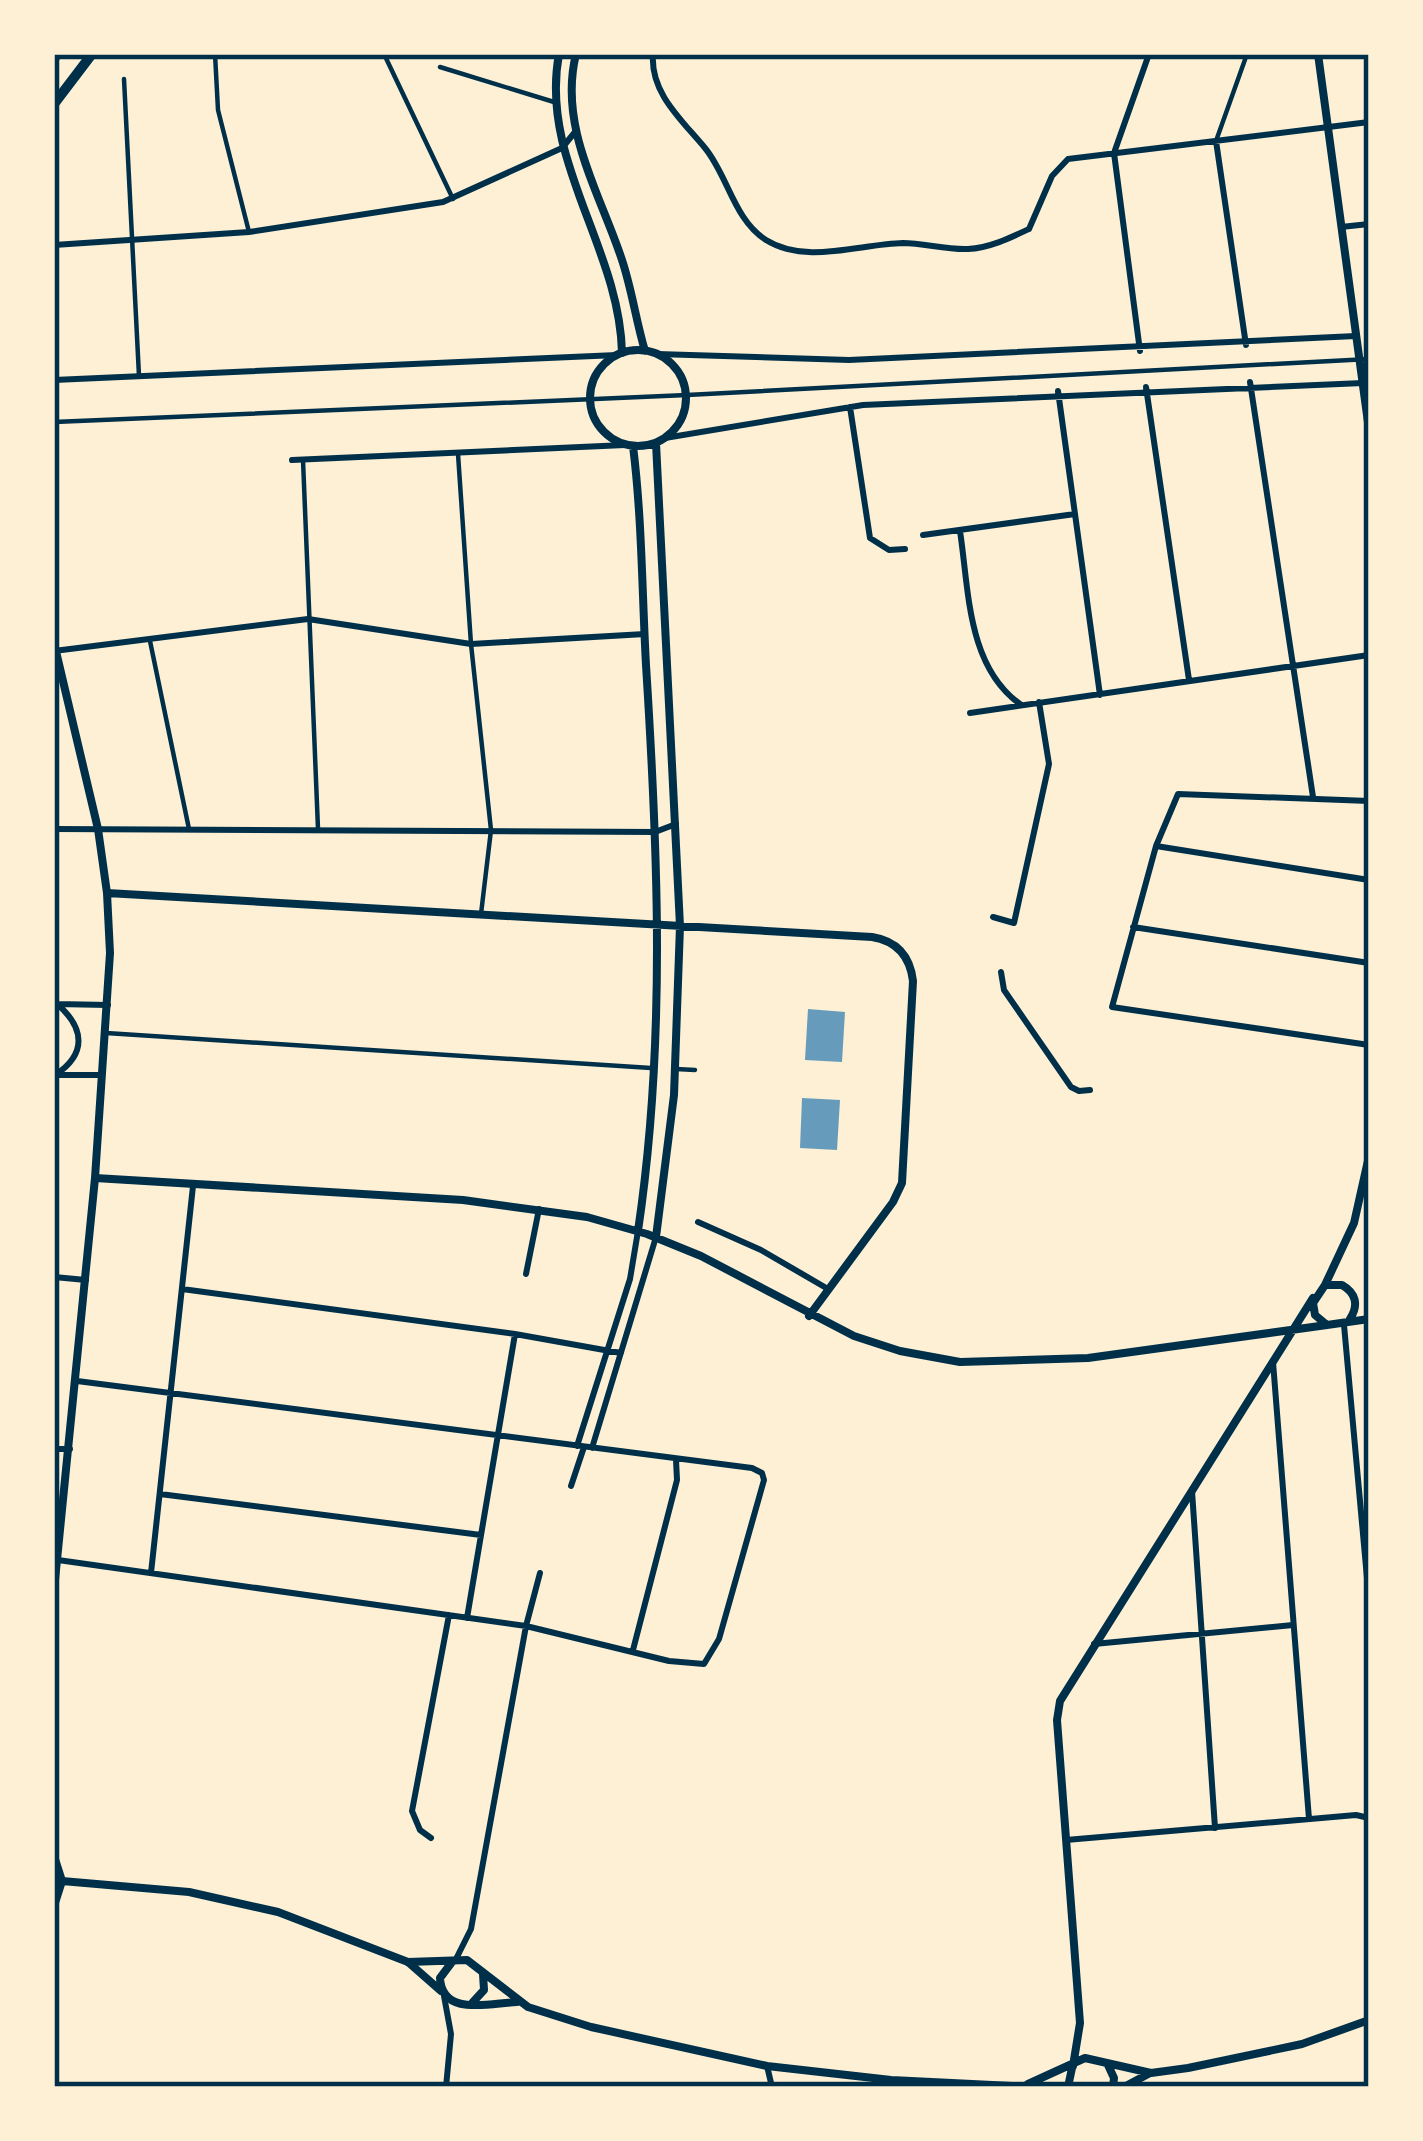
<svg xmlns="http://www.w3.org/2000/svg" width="1423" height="2141" viewBox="0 0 1423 2141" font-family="Commissioner,sans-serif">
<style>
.water{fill:#669bbc}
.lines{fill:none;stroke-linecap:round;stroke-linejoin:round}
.pedestrian{stroke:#003049;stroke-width:4.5}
.minor{stroke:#003049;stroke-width:6}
.tertiary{stroke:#003049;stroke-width:8}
.primary{stroke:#003049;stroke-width:9}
.trunk{stroke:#003049;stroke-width:10}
.neatline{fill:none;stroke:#003049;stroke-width:4.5}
</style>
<rect width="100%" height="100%" fill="#fdf0d5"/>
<path class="water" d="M808,1009L845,1012L842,1062L805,1060Z
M802,1098L840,1100L837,1150L800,1148Z"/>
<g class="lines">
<path class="pedestrian" d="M215,54L218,110L249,232
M384,54L453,199
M440,67L554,102
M124,79L139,376
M1216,141L1247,54
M54,422L687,395L1369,359
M458,454L471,644L491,830L481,914
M303,460L318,829
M150,641L189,829
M106,1033L651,1068
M676,1069L695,1070"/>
<path class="minor" d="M653,54C650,93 682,120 705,148C728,176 734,220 766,240C806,265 859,244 903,243C924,243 946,250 968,249C989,248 1010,238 1029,229L1052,176L1068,159L1369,122
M1216,141L1246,345
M1341,227L1369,224
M54,245L249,232L443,202L562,148L575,132
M1140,351L1114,153L1149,54
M657,354L849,360L1356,336
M54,380L617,355
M1250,382L1313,797
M1146,387L1189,680
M1058,391L1100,695
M850,407L870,538L889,550L905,549
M665,438L863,405L1363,383
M292,460L625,445
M960,531C969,590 967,666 1020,704
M923,535L1075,514
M54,651L308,619L471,644L645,634
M970,713L1369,655
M1369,801L1178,794L1156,846L1112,1007L1369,1045
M54,829L655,832L676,824
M1156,846L1369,880
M993,917L1014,923L1049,764L1039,702
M1133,927L1369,963
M1001,972L1004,990L1071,1087L1079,1091L1090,1090
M57,1004L108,1005
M55,1075C87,1054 85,1028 57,1004
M58,1075H102
M698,1222L761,1250L828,1289
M526,1274L539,1209
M54,1277L86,1280
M182,1289L515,1334L621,1353
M1344,1325L1369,1600
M1273,1362L1309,1819
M577,1446L630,1279L638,1231
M592,1448L656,1237
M54,1449H70
M571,1486L584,1447
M1192,1491L1215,1828
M160,1494L481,1535
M58,1560L526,1626L669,1661L704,1664L719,1639L764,1480L762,1473L752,1468L77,1381
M151,1573L193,1186
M467,1618L515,1334
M1094,1644L1293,1625
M633,1650L677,1480L676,1460
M431,1838L420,1830L412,1811L449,1615
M1066,1840L1356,1815L1369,1818
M455,1961L471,1929L526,1626L540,1573
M444,1996L451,2034L446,2087
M767,2066L772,2087"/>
<path class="tertiary" d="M559,54C539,160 620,248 622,353
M576,54C558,127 600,193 622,260C632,290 636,321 645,351
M1318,54L1369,430
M590 398a48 48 0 1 1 96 0a48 48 0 1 1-96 0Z
M656,443L680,926L674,1095L656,1237
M633,446C642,518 642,592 646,665C658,854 666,1042 638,1231
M54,643L98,829L107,893L110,953L95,1178L54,1590
M107,893L872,937C897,941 910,956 913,981L902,1183L893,1202L809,1316
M1369,1156L1354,1223L1325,1285L1313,1303L1315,1315L1327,1325L1369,1319
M95,1178L463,1200L587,1217L647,1234L701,1256L854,1336L900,1351L960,1362L1088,1358L1327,1325
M1327,1285H1342C1356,1293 1359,1305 1350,1319
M54,1856L62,1881L54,1906
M62,1881L189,1892L278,1912L408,1962L441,1991
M408,1962L467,1960L528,2007L591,2027L767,2066L891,2080L1033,2087
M452,1962L440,1978C442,2017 489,2003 517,2002
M473,2002L484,1990L483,1974
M1108,2065L1114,2078L1113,2087
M1073,2066L1080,2023L1057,1720L1060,1701L1313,1298
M1028,2084L1085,2058L1151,2073L1188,2068L1302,2044L1369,2020
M1068,2087L1072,2068
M1124,2087L1150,2073"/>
<path class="primary" d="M54,61L57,54"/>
<path class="trunk" d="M54,104L92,54"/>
</g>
<rect width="1423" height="2141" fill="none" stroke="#fdf0d5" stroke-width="114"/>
<rect x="57" y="57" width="1309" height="2027" class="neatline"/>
</svg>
